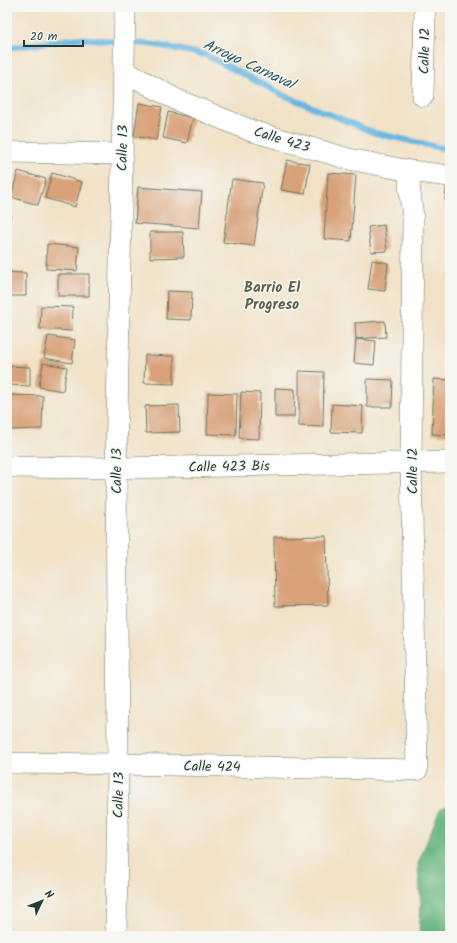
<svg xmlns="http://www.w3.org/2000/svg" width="457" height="943" viewBox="0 0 457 943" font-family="Kalam,sans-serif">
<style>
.forest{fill:#63b27c;stroke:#417858}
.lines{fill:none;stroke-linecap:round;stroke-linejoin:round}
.stream{stroke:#67b6e1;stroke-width:6}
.building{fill:#d8a178}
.minor-casing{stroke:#687767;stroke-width:22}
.minor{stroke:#fff;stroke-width:21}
.labels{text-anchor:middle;stroke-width:3;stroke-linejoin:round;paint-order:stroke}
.street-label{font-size:14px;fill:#1f3d34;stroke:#f6f6f2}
.water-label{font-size:15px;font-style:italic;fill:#315b5f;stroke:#f6f6f2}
.neighbourhood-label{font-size:15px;font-weight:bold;fill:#60604c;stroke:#f6f6f2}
</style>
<rect width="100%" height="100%" fill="#f6f6f2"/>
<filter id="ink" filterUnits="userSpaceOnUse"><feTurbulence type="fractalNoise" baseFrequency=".025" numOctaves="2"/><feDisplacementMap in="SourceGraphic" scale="8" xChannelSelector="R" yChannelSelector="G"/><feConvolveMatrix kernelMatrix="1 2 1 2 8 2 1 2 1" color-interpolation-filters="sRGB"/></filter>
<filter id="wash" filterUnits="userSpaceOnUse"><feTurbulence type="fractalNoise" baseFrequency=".012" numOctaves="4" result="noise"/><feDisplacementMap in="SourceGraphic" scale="16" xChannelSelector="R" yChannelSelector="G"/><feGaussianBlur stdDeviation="0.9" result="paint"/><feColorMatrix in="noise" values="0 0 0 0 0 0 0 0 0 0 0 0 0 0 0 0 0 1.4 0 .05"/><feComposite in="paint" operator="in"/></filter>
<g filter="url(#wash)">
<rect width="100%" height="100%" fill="#f1e2c7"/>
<path class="forest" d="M450,805V936H419L421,905L418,864L440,809Z"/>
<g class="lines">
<path class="stream" d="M7,48L79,38L157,45L206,55L283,95L375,133L450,150"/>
</g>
<g id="blocks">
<path class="building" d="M139,103L162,107L156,140L134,136Z
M168,112L193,118L187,143L163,138Z
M287,160L310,164L305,194L281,190Z
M18,171L46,179L38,205L11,197Z
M52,173L82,182L75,207L45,198Z
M328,173L356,175L351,241L324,239Z
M232,179L263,183L254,246L223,242Z
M447,179H450V200H445Z
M138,187L202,192L199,228L135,223Z
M7,199H11L10,218H7Z
M384,225L387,251L371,252L368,227Z
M150,232H183L184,257L150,258Z
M47,244L79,247L77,271L46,269Z
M372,260L388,263L385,291L368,289Z
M7,272L26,273V296H7Z
M58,274H89V296H58Z
M167,291L192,292L191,320L166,319Z
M41,306L73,307L72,331L40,329Z
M385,321L386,337L356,339L355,323Z
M48,336L75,340L72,363L44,358Z
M356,339L376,341L374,365L354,363Z
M145,355L174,356V384L144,383Z
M43,363L67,367L63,391L39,387Z
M7,366L30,367V386L7,385Z
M299,371L324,372L323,427L299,426Z
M367,379L393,380L392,407H367Z
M434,379L450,380V435L432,434Z
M275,388L295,389L294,417H275Z
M241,392L260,393L259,439L239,438Z
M208,393L237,394L236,435L207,434Z
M7,395L43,396L42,429L7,430Z
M332,404L363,406L362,433L331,432Z
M179,405L180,432L146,433L145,406Z
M326,536L328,605L275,606L274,537Z"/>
</g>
</g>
<g filter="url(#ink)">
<use href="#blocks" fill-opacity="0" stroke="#687767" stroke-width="1"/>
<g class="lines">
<defs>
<path id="minor" d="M124,71L177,100L252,131L349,159L410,171L450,176
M423,96L425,7
M7,152L122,154
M7,467L116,468L450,462
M7,763L118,764L417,770L411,463L413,217L409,185L410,171
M116,936L118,764L116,468L125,7"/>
</defs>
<use href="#minor" class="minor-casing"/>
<use href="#minor" class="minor"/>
</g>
</g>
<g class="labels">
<g class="street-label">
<text transform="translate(424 51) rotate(-89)" y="5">Calle 12</text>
<text transform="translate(282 139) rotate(17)" y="5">Calle 423</text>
<text transform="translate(122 148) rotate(-89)" y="5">Calle 13</text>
<text transform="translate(229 466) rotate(-1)" y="5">Calle 423 Bis</text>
<text transform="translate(116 471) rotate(-90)" y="5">Calle 13</text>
<text transform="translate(412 471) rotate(-90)" y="5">Calle 12</text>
<text transform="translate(212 766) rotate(1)" y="5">Calle 424</text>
<text transform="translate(118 795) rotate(-89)" y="5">Calle 13</text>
</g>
<g class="water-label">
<text transform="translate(249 64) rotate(25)" y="5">Arroyo Carnaval</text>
</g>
<g class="neighbourhood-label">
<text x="272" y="292">Barrio El<tspan x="272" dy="17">Progreso</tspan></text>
</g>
</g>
<rect width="457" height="943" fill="none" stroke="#f6f6f2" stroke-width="24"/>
<g transform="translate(42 901) rotate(47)" stroke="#f6f6f2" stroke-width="3" paint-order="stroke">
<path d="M0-3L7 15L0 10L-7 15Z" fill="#1f3d34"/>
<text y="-6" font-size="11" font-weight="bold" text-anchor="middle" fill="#1f3d34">N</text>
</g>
<path d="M24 40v6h59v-6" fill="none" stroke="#1f3d34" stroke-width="2"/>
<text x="30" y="40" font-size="12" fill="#1f3d34" stroke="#f6f6f2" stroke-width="3" paint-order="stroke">20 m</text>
</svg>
